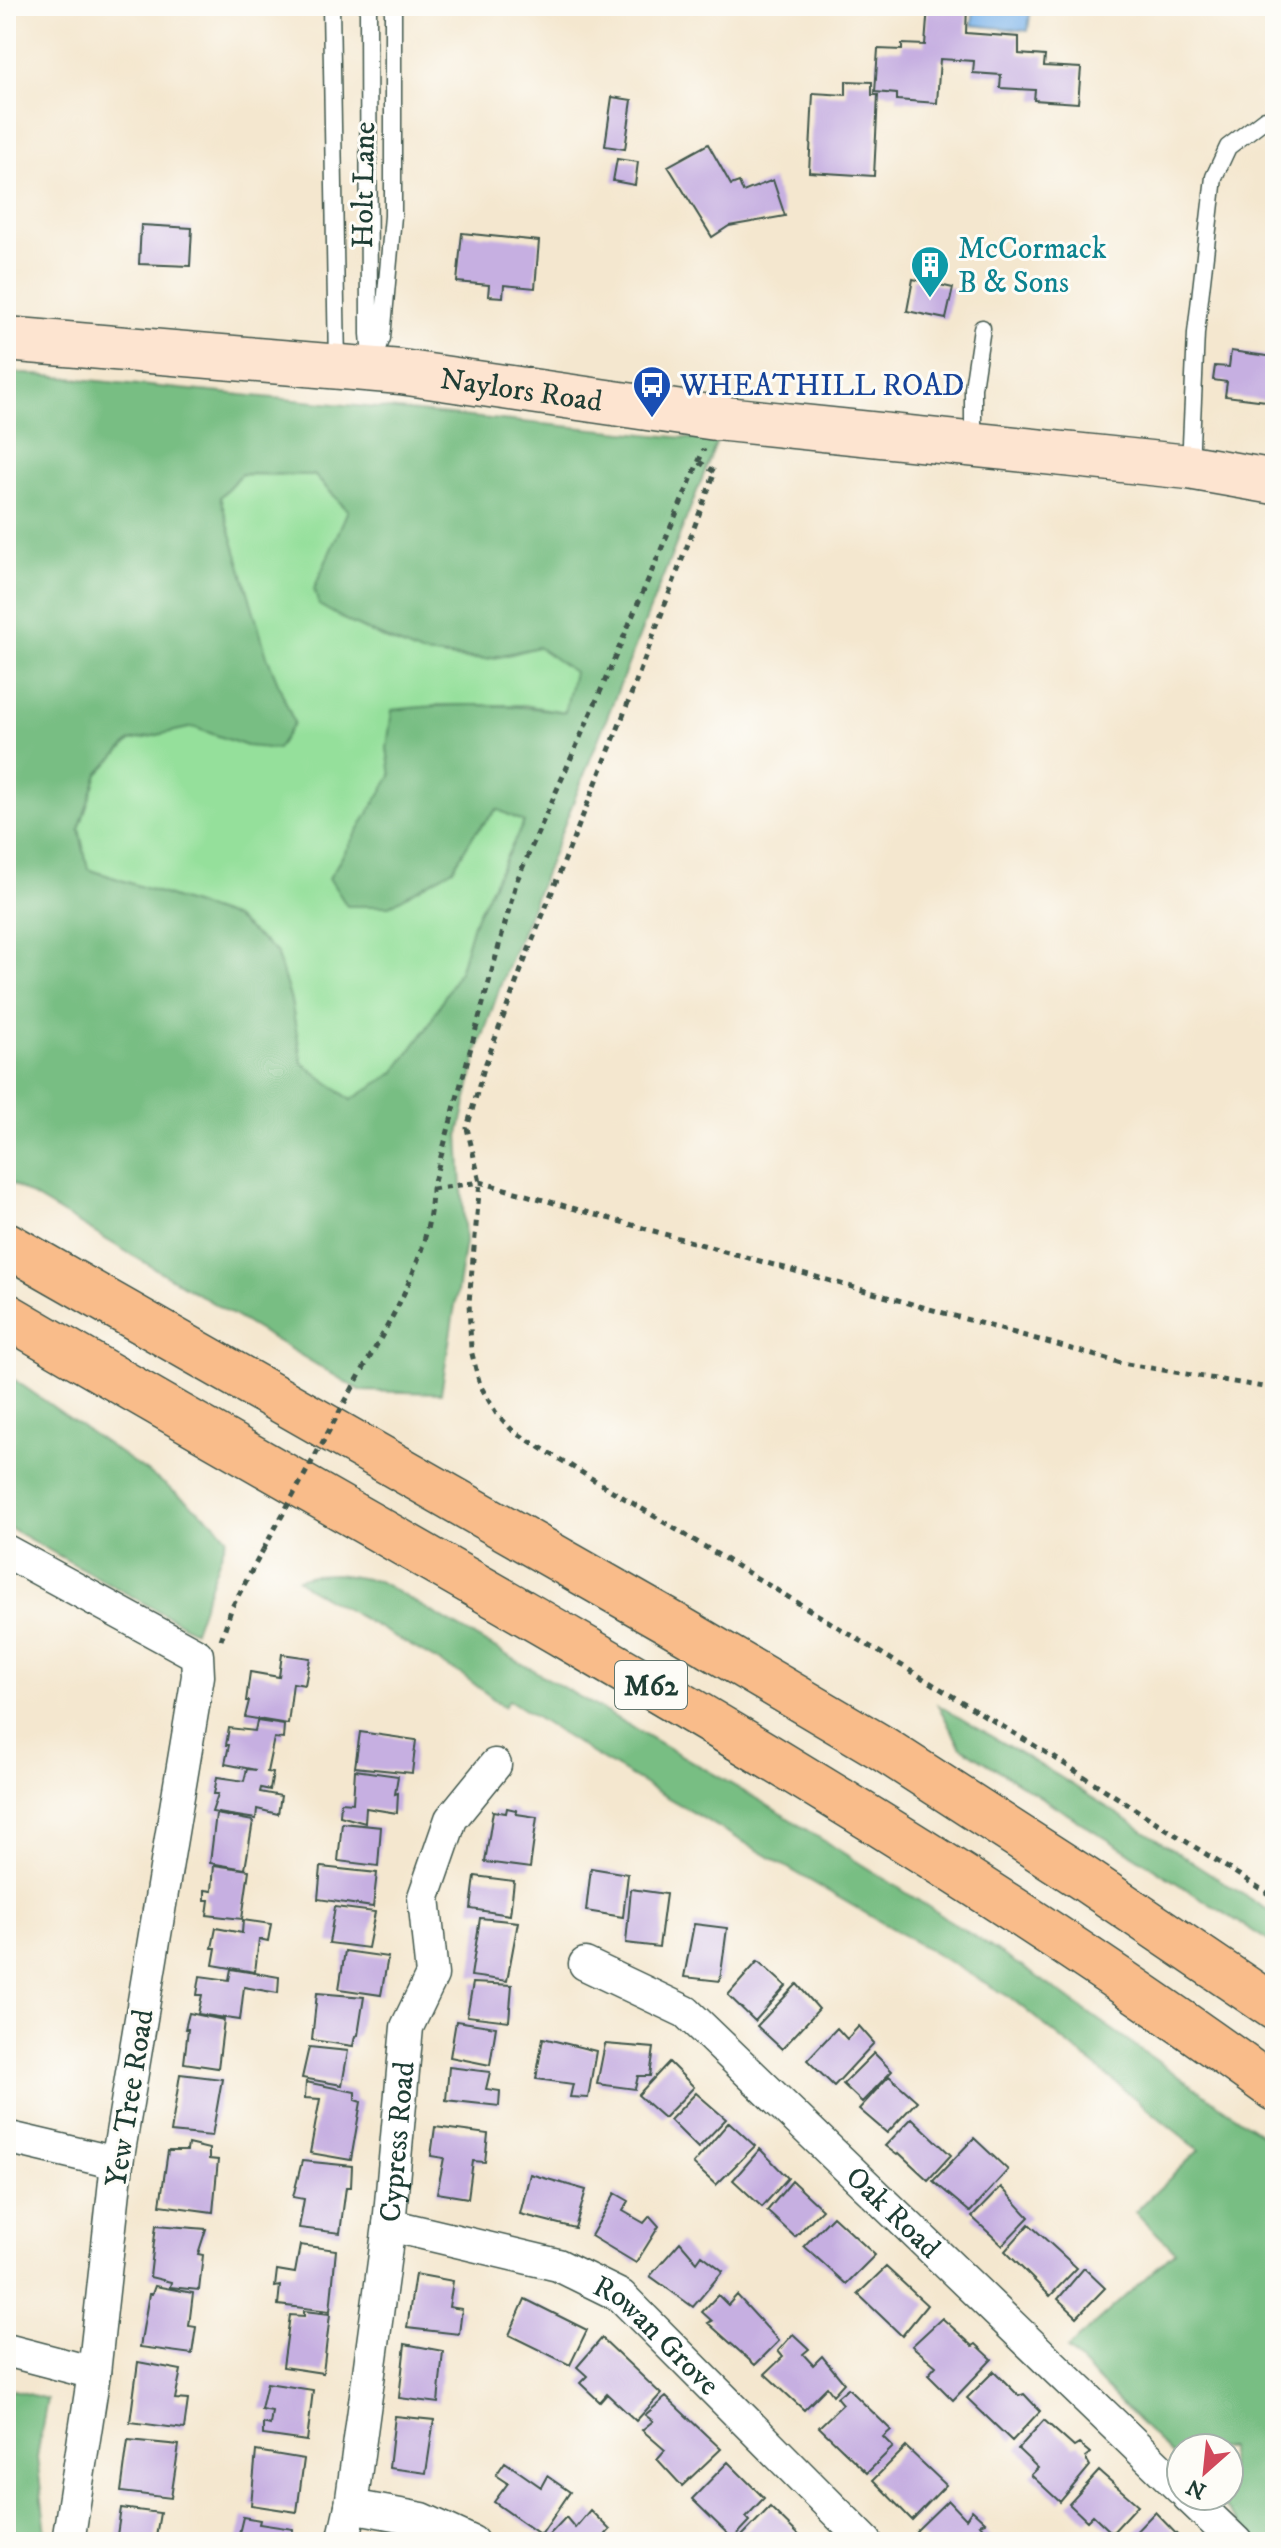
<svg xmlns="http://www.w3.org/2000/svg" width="1281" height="2548" viewBox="0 0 1281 2548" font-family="'IM FELL DW Pica',serif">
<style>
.green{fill:#95e09b;stroke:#5a8e68;stroke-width:2}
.forest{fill:#78be83;stroke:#4c7e5c;stroke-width:2;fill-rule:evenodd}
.water{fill:#7ab2ea;stroke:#4c788f;stroke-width:2}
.building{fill:#c6afe1}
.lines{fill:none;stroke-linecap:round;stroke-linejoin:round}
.lane-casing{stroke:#3f564b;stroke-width:19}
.street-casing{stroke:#3f564b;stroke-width:35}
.secondary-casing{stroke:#3f564b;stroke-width:47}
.highway-casing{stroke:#3f564b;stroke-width:47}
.path{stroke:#3f564b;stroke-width:5;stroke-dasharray:6 6;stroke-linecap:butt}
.lane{stroke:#fff;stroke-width:16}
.street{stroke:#fff;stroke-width:32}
.secondary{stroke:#fde4d0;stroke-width:44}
.highway{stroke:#f9bc8a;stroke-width:44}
.path-bridge{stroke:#3f564b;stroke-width:5;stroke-dasharray:6 6;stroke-linecap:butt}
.labels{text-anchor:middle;stroke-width:6;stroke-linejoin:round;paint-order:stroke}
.shield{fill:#fdfcf7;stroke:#62766e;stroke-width:2}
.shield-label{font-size:28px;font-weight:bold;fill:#1f3d34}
.street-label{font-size:30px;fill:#1f3d34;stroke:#fdfcf7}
.culture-label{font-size:30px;fill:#0d838f;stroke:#fdfcf7;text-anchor:start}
.transit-label{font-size:30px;fill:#164399;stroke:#fdfcf7;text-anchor:start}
</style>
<rect width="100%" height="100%" fill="#fdfcf7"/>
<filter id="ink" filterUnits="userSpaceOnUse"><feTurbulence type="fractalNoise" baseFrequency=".0125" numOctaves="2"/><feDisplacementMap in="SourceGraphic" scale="16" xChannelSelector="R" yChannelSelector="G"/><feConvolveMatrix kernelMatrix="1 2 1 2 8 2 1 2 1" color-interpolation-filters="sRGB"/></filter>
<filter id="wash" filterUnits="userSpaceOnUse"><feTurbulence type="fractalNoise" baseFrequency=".006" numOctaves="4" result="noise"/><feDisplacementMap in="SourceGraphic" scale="32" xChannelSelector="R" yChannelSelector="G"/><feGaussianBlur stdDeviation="1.8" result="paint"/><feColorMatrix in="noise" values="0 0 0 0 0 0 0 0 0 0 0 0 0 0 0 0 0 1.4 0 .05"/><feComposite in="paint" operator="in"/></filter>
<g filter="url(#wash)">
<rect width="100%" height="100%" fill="#f4e7cf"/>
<path class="green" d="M241,474L314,475L348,511L315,589L320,605C370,635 423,662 483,659C501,659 521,651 538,647L575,672L566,712L524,705H437L387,748L392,776L330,878L453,869L474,834L497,809L524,822L473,924L460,969L427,1028L394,1073L351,1100L302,1063L291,1001L276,952L234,918L88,869L79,829L98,774L130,741L193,727L247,746L294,723L267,657L220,497Z"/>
<path class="forest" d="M6,372L717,441L502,981L478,1050L459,1134L465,1242L441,1393L361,1391L6,1180ZM241,474L314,475L348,510L314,589L319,605L351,623L421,654L485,659L538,647L574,672L565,712C507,703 450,703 392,710L387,748L391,776L329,878L347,906H389L453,869L474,834L497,809L524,822L473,924L460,969L427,1028L394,1073L351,1100L302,1063L291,1001L276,952L234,918L88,869L79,829L98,774L130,741L193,727L247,746L277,749L294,723L267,656L220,497Z
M6,1374L164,1484L215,1523L227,1537L194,1631L6,1526Z
M337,1574L378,1581L764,1803L891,1883L1036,1976L1275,2144V2542H1259L1213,2496H1229V2448H1181V2464L1067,2349L1175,2251L1135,2212L1199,2150L1011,1998L593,1754L509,1700L504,1707L464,1676L307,1587L298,1579L312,1575Z
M938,1705L1057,1775L1275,1915V1945L960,1746Z
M6,2388L47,2399L37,2457L47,2542H6Z"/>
<path class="water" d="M974,6H1031L1028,31L972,25Z
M1275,1178V1242L1268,1234L1269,1191Z"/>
<g id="blocks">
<path class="building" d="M928,6H967L966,33L1019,37V54L1045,56L1044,66L1081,68L1078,103L1034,100L1035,90L1000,88L1001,75L973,73L974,61L940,59L937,103L897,100V94L875,92L878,49L902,50V44L925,45Z
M846,81L872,82V95H878L874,176L809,172L813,93L846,95Z
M612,97L632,100L625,149L605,146Z
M708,144L731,185L739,182L743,192L773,180L785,216L729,226L712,237L668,166Z
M617,159L638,162L635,185L613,181Z
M141,225L192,228L190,266L139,264Z
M462,233L539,241L535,288L504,285L503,297L488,296L489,285L457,282Z
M913,279L953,288L946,319L907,311Z
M1231,351L1275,357V402L1225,396L1227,382L1213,380L1215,366L1229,367Z
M282,1654L310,1658L305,1685L293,1683L288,1724L245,1717L249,1701H246L250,1672L279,1677Z
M257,1721L284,1725L283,1739L274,1738L267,1772L273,1773L270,1790L261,1788L260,1792L281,1796L278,1814L257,1809L256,1819L212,1812L218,1794H214L217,1777L244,1781L247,1769L256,1770L225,1764L229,1745H226L229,1728L255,1731Z
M360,1732L416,1740L412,1773L355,1767Z
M355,1770L398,1776L395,1794L398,1793L397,1813L366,1808L365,1823L340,1816L341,1802L353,1803Z
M507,1808L516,1810L517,1814L537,1817L530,1868L485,1862L493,1811L506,1813Z
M216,1814L253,1821L245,1869L210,1863Z
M342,1823L381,1827L378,1866L338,1861Z
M214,1865L249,1870L242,1919L207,1915L209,1900H205V1890L212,1891Z
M321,1867L377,1873L373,1907L318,1899Z
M591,1868L628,1874L623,1917L586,1911Z
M475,1876L514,1881L510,1915L471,1909Z
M631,1889L666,1894L659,1947L626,1943Z
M335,1907L375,1912L368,1948L329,1943Z
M480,1918L518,1922L507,1981L471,1976Z
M243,1920L271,1924L268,1941L259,1939L255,1972L213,1965L216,1948H212L216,1928L242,1933Z
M694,1924L727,1928L720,1981L684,1977Z
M345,1951L388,1957L381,1995L339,1989Z
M758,1961L786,1986L755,2021L728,1995Z
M231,1969L279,1977L278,1993L244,1987L240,2020L198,2014L202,1995H197L200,1976L229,1980Z
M473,1983L512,1985L509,2021L467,2016Z
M797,1984L819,2009L782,2049L757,2026Z
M317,1993L364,1997L358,2035L355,2036L353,2046L312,2040Z
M189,2013L224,2020L218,2068L184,2063L188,2029H185Z
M456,2021L496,2027L490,2065L450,2057Z
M859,2026L874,2043L834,2086L807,2060L837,2028L847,2039Z
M543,2038L596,2051L588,2098L570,2097L573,2084L536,2079Z
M605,2044L654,2048L650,2076H638L635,2089L597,2084Z
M309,2047L348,2051L342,2085L302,2078Z
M874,2053L892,2071L862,2102L843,2084Z
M669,2062L694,2087L664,2118L638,2095Z
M449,2067L490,2072L486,2089L500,2091L499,2106L446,2100Z
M180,2074L222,2079L212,2136L171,2132Z
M889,2076L917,2101L887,2133L859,2109Z
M306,2082L355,2092V2100L361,2102L351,2160L310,2153L320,2099L305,2098Z
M696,2093L726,2119L698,2148L670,2120Z
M912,2118L951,2155L928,2180L899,2153L897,2155L885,2146Z
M729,2122L755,2146L716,2185L693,2164Z
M435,2127L488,2134L485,2162L473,2161L468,2198L437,2193L444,2158L431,2156Z
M974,2138L1008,2170L970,2212L933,2181Z
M188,2144L209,2149V2159L218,2160L213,2212L160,2205L168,2151H187Z
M760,2149L788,2178L762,2207L733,2180Z
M302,2161L352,2166L351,2187H346L340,2233L299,2228L304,2199L293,2197Z
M530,2174L586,2190L575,2228L520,2214Z
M792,2181L822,2209L795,2237L767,2211Z
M1001,2187L1029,2217L1002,2245L972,2217Z
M615,2193L629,2201L623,2211L644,2223L650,2216L659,2226L636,2263L591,2236Z
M833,2216L875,2255L846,2284L804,2246Z
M1029,2224L1077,2268L1050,2296L1005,2251Z
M156,2225L206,2229L198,2254L203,2255L199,2290L170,2287L171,2282L150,2277Z
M680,2242L697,2262L702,2255L723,2271L693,2307L650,2276Z
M300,2245L336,2250L330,2311L278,2305L280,2286L275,2287L277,2270L295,2273Z
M886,2267L927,2305L902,2336L858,2294Z
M1084,2268L1105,2288L1077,2317L1058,2299Z
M415,2274L453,2281L449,2307L462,2309L459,2334L407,2328Z
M155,2286L193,2293L189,2326L196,2327L192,2354L140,2347L149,2294H152Z
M718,2295L728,2305L737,2295L779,2341L755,2365L708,2323L712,2321L702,2312Z
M525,2299L587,2330L570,2365L509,2335Z
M304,2311L330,2314L323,2373L283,2367L290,2315L304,2316Z
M942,2318L973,2346L976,2344L992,2359L953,2400L928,2375L936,2366L912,2346Z
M793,2334L809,2349L803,2354L813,2365L822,2356L844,2383L833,2395L827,2387L804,2410L765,2374L783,2357L778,2351Z
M602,2338L661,2394L636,2421L607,2394L600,2402L580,2383L587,2376L577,2367Z
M405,2344L443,2351L438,2403L399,2398Z
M138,2362L181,2370L175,2399L188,2400L184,2429L130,2422Z
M994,2371L1019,2396L1024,2394L1040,2411L1012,2441L967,2398Z
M267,2383L313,2390L307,2441L263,2435V2423L270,2425L272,2411L261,2409Z
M848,2388L891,2430L883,2437L893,2447L867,2473L819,2427L843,2404L837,2397Z
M666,2397L721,2449L682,2486L657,2459L665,2450L642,2430L653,2421L645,2415Z
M395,2416L434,2420L426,2473L389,2468Z
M1044,2420L1074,2447L1079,2444L1090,2453L1085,2457L1090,2466L1060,2502L1031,2475L1038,2468L1018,2449Z
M128,2440L179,2445L171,2498L121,2492Z
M906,2447L946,2485L912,2520L873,2480Z
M256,2451L304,2459L297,2512L251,2505Z
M505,2462L541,2487L547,2476L570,2492L541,2535L494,2502L508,2483L496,2475Z
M728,2462L764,2498L746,2517L750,2521L733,2539L692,2499Z
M1099,2471L1138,2505L1112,2533L1093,2515L1087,2521L1069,2504Z
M948,2500L966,2519L972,2510L985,2522L980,2524L995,2542H928L916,2531Z
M770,2507L806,2542H742L739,2539Z
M121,2508L160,2513L155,2542H116Z
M590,2510L610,2530L606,2534L613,2542H556L549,2535L566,2517L575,2528Z
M1155,2512L1184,2542H1126Z
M243,2517L260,2520L259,2524L293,2529L292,2542H237Z
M383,2534L413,2541V2542H382Z"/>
</g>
</g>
<g filter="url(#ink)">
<use href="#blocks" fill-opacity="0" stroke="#3f564b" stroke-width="2"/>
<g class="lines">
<defs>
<path id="lane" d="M331,6L337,365
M368,6L369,334L372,368
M374,358L382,338L393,216V6
M973,444V388L982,328
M1190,466L1196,333L1214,177L1228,147L1265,119H1275"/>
<g id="street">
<path d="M6,1551L197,1655L198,1676L117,2163L94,2373L68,2542"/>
<path id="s1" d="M585,1964L686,2012L1181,2489"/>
<path d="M6,2137L117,2163"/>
<path id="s2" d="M389,2225L558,2265L621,2296L866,2542"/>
<path d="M6,2350L94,2373"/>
<path d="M1188,2496L1236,2542"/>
<path d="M351,2506L422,2519L472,2542"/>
<path id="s3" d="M343,2542L351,2506L389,2225L407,2027L432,1975L424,1897L451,1819L495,1765"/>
</g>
<g id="secondary">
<path id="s4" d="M6,339L401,372L716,418L1189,467L1275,482"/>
</g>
<path id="highway" d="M6,1244L669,1622L882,1748L1086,1880L1275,2008
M6,1315C433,1566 874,1796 1275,2089"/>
</defs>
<use href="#lane" class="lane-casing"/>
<use href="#street" class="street-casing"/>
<use href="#secondary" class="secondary-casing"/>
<use href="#highway" class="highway-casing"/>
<path class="path" d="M699,462L715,472L623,716L529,949L484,1068L467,1128L480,1182L469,1302L471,1350L480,1385L496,1413L513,1431L1055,1758L1275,1898
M432,1189L480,1182L1121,1363L1275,1389
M351,1391C384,1330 431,1261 432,1189L517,880L598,697L704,449
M221,1640L232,1607L263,1550"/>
<use href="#lane" class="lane"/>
<use href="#street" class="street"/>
<use href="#secondary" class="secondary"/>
<use href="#highway" class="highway"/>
<path class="path-bridge" d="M263,1550L351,1391"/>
</g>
</g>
<defs>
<symbol id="building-pin" viewBox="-11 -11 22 30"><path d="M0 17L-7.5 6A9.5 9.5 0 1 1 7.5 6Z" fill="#0f9aa8" stroke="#fdfcf7"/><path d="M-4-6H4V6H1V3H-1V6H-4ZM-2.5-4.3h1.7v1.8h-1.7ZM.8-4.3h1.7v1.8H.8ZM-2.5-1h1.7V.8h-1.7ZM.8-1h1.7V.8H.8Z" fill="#fff"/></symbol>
<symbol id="bus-pin" viewBox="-11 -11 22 30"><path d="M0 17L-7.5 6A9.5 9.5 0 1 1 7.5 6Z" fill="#1a4fb4" stroke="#fdfcf7"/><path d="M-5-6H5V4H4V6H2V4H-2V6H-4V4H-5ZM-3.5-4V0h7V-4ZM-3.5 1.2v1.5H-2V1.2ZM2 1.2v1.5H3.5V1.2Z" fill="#fff"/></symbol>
</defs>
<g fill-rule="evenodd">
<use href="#building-pin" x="908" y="243" width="44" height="60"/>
<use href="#bus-pin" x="630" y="363" width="44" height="60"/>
</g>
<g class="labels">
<rect class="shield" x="615" y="1661" width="72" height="48" rx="6"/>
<g class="shield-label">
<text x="651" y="1695">M62</text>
</g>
<g class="street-label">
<text transform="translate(363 185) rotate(-89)" y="10">Holt Lane</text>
<text dy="10" stroke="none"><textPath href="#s4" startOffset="518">Naylors Road</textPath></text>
<text transform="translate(129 2098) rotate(-81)" y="10">Yew Tree Road</text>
<text dy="10" stroke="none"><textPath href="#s3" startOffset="404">Cypress Road</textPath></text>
<text dy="10" stroke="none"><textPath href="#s1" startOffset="400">Oak Road</textPath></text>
<text dy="10" stroke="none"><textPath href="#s2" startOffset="296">Rowan Grove</textPath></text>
</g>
<g class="culture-label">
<text x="958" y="258">McCormack<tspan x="958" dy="34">B &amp; Sons</tspan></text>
</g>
<g class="transit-label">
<text x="680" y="395">WHEATHILL ROAD</text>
</g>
</g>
<rect width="1281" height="2548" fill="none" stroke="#fdfcf7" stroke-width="32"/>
<g transform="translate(1205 2472) rotate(207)"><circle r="38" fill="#fdfcf7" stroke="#a4b0a9" stroke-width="2"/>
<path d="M0-6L14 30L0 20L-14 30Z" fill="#d1495b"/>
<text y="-12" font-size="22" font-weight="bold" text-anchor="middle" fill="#1f3d34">N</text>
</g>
</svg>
